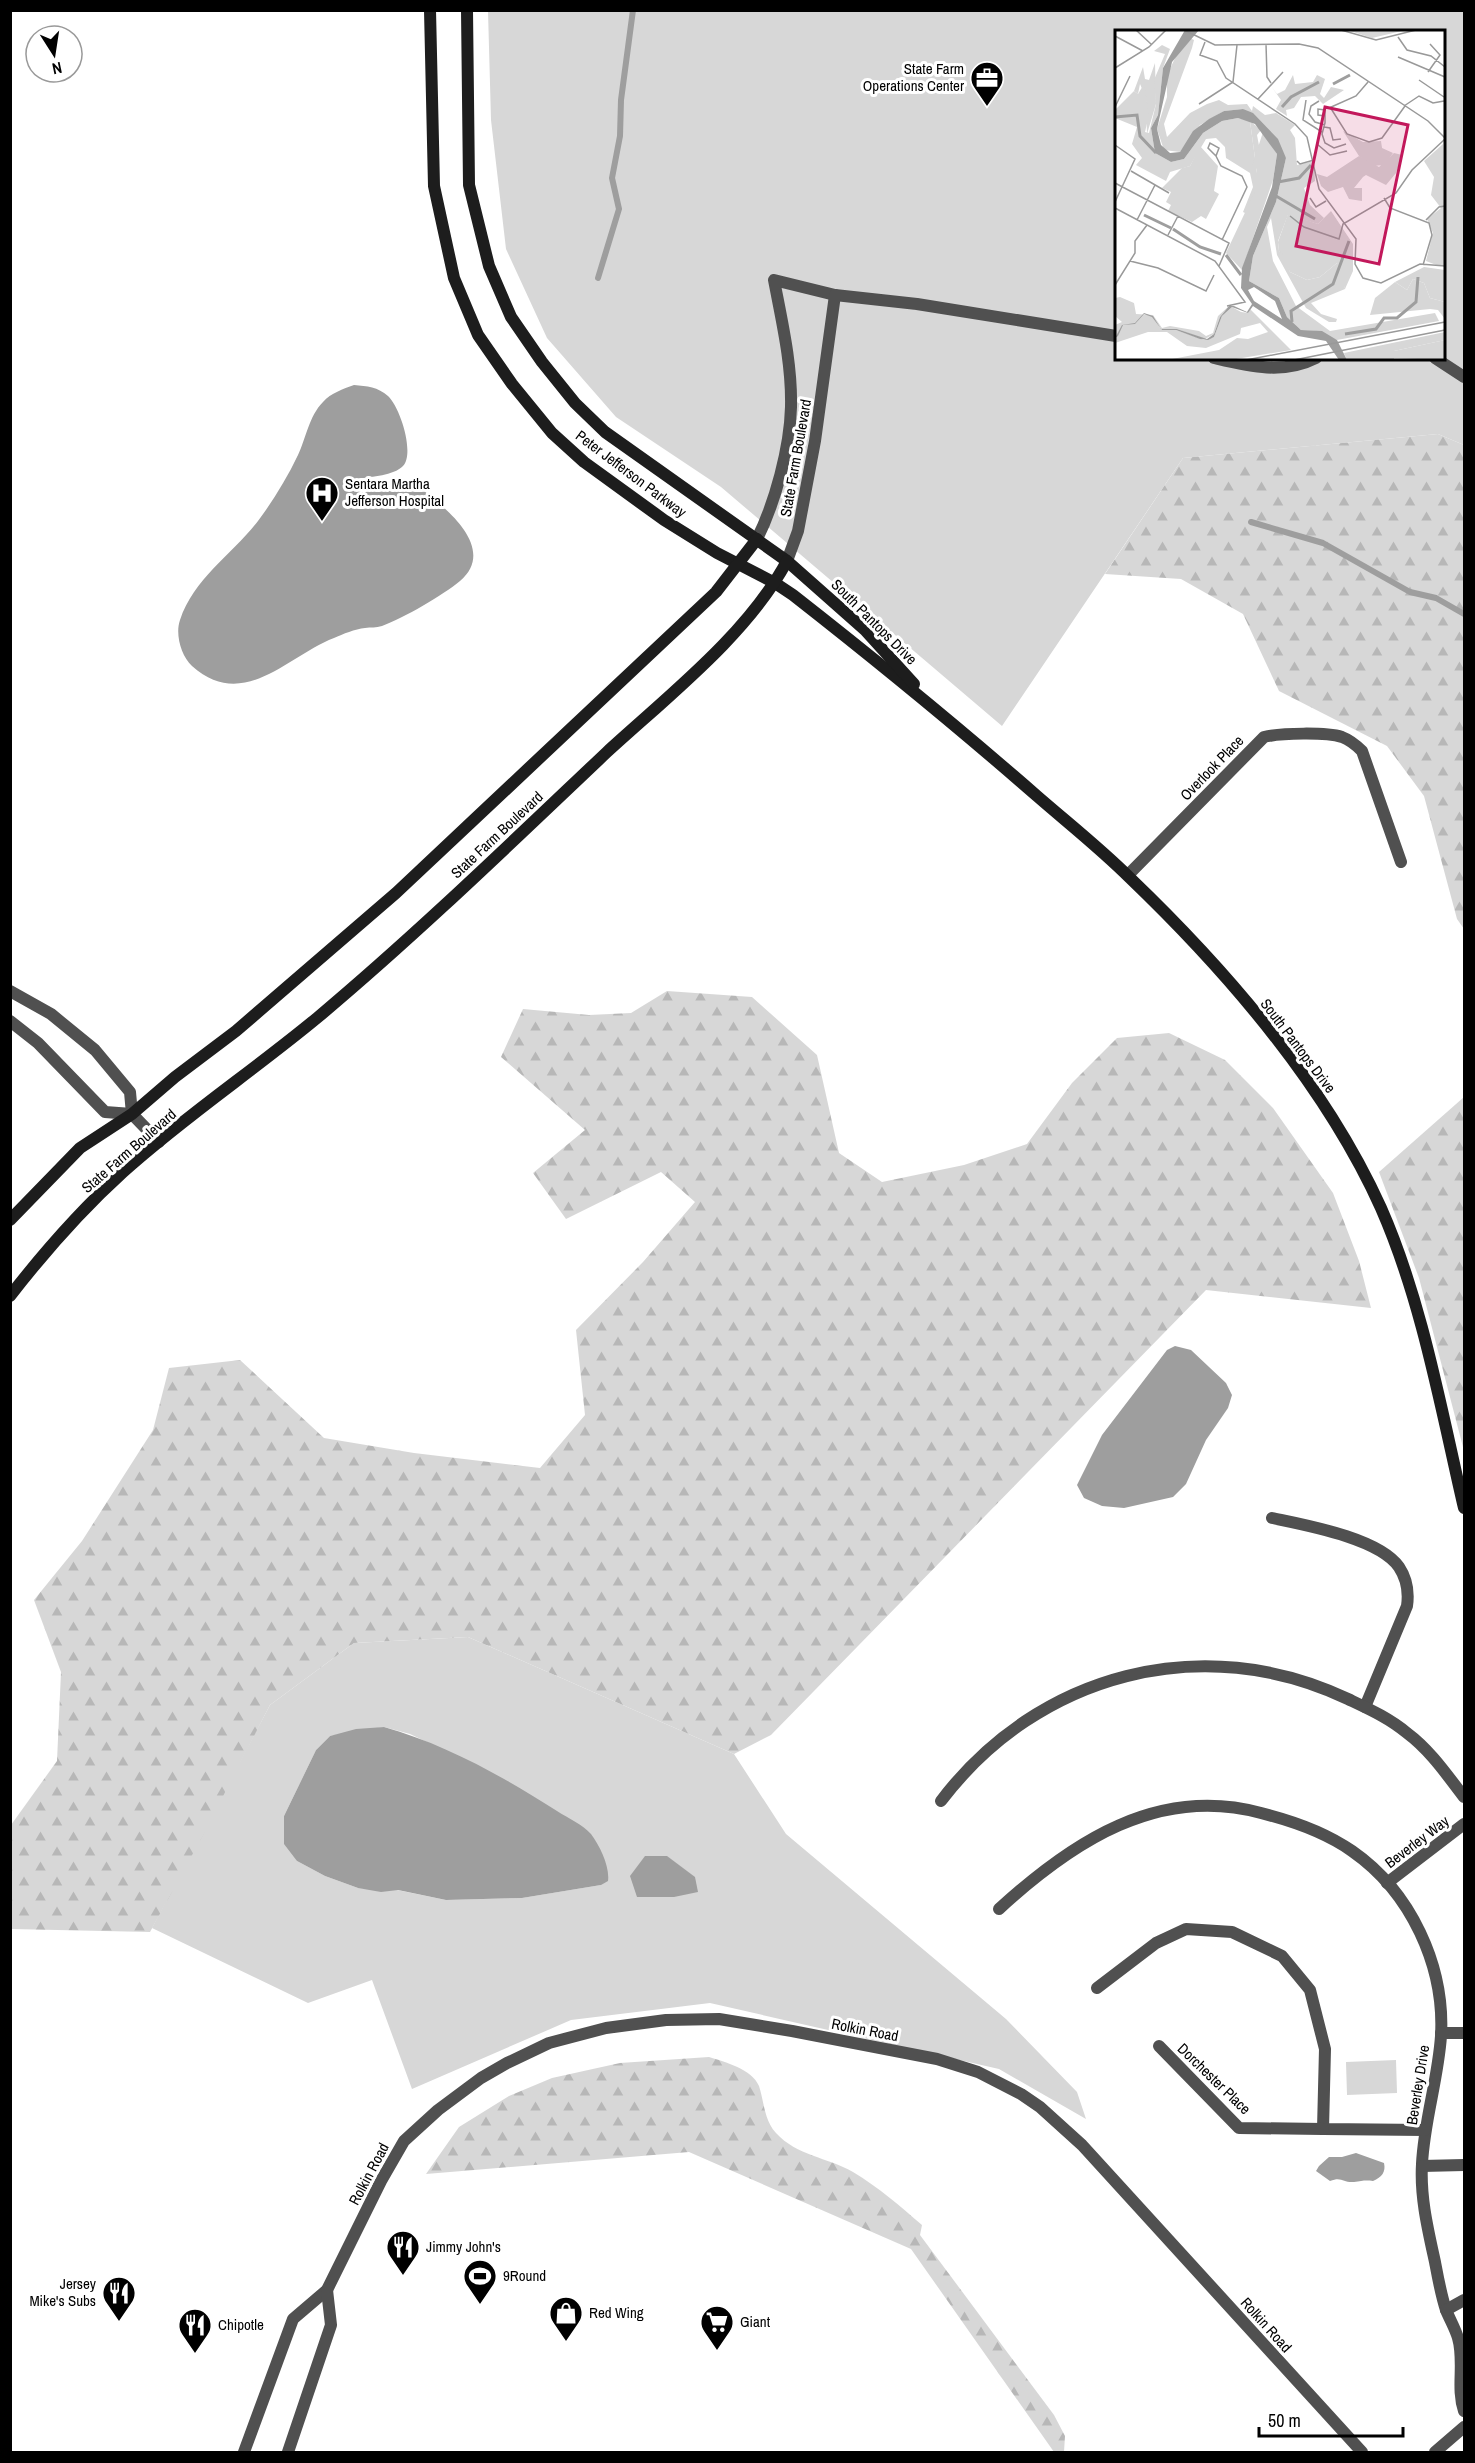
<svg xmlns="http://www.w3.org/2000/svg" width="1475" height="2463" font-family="'Archivo Narrow',sans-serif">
<defs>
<pattern id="forest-firs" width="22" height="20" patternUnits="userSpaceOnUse" patternTransform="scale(1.5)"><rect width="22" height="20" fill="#d7d7d7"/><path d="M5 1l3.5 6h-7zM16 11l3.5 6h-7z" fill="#b7b7b7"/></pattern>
</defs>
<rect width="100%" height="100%" fill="#fff"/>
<g fill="#d7d7d7" fill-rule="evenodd">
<path d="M488,11h976v434l-26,-11 -255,24 -181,268 -281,-239 -105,-70 -69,-79 -41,-89 -15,-129zM1116,32h328v326h-328z"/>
<path d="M468,1637l266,117 52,80 220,185 71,73 9,27 -87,-50 -289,-66 -139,17 -159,69 -40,-109 -64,23 -156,-75 118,-223 84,-62zM384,1727l26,7 67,32 60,33 64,86 -79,13 -76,2 -49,-10 -39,-2 -33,-12 -28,-15 -13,-45 32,-66 14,-14z"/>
<path d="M1396,2060l1,33 -50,2 -1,-33z"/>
</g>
<g fill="url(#forest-firs)">
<path d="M1438,434l26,11v484l-7,-10 -33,-123 -37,-50 -108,-55 -36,-77 -62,-35 -76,-5 78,-116z"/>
<path d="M667,991l85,6 65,58 22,98 43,29 82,-17 63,-21 45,-61 45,-45 52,-5 56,27 48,48 60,85 26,68 12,47 -165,-18 -435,445 -37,19 -266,-117 -114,6 -84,62 -67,130 -53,97 -139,-3v-104l46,-64 4,-89 -27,-72 48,-59 71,-111 16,-62 71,-8 84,78 90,15 126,15 45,-53 -9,-85 67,-68 52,-60 -34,-30 -95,47 -33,-46 52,-43 -84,-73 22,-48 66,6 42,-2z"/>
<path d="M1464,1097v354l-45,-173 -40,-106z"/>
<path d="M709,2057c16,5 43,12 50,29 5,15 5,34 17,47 21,23 51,24 77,39 25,15 47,34 69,53l-2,10 134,180 11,21 -1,16h-10l-143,-203 -222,-97 -263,22 33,-47 50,-31 43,-18 68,-15z"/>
</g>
<g fill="#9e9e9e">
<path d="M354,385c13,1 24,2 34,11 12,11 27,57 15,70 -10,10 -31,10 -44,13v4c15,2 30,-3 45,-1 12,2 22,10 31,18 22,18 58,53 25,81 -17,14 -56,37 -78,45 -6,2 -11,1 -17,2 -10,1 -22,6 -31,10 -47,18 -90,74 -142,28 -11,-10 -17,-32 -12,-46 14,-42 52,-65 78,-99 15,-20 29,-43 40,-66 8,-17 11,-39 25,-53 8,-9 20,-13 31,-17z"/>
<path d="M1175,1346l16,4 35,33 6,12 -4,13 -22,32 -20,44 -13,13 -49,11 -22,-2 -18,-8 -7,-13 25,-50 65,-85z"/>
<path d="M384,1727c61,17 120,50 173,84 11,7 26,14 34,23 9,12 19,33 17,47l-7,4 -79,13 -76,2 -48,-10 -17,2 -23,-4 -33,-12 -28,-15 -13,-17v-28l32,-66 14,-14 26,-7z"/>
<path d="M645,1856h22l28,21 3,15 -24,5h-37l-7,-21z"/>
<path d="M1356,2153l28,10c2,9 -2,14 -11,18 -8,-1 -11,0 -19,1 -11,1 -12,-6 -24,-1l-14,-10 3,-5 10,-9h13z"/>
</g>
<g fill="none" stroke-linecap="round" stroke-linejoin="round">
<g stroke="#9e9e9e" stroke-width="6">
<path d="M598,278l21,-69 -7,-31 8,-42 1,-36 12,-90"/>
<path d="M1251,522l72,21 87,49 26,6 28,16"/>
</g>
<g stroke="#505050" stroke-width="12">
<path d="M1214,358c34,8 69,17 102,0"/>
<path d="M1435,358l29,19"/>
<path d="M757,539c18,-36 33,-91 34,-132 1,-43 -9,-85 -17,-127l61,15 82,9 199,32"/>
<path d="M787,561l11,-30 17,-90 20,-146"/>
<path d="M1128,875l136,-138c17,-4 62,-5 78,0 8,3 14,8 20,14l39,111"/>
<path d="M10,991l41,23 44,36 35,42 2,22 27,28"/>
<path d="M10,1021l28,22 67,69 27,2"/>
<path d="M1272,1518c33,7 107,20 127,49 8,12 10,25 8,39l-42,101"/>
<path d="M941,1801c97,-128 262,-171 407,-102 21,10 41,19 59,34 23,17 40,42 57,64"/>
<path d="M1387,1883l77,-59"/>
<path d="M999,1909c73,-67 159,-124 262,-96 32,8 64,19 91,38 59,41 93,115 89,185 -3,44 -17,85 -19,128 -2,33 6,66 13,98 3,16 6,33 11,48 4,10 9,18 12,28 7,24 -2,50 6,73"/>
<path d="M1097,1988l59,-45 30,-14 46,3 50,24 28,34 15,59 -2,80 102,1"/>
<path d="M1441,2033h23"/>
<path d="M1159,2046l80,82 84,1"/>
<path d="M1422,2166l42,-1"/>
<path d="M1446,2310l18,-10"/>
<path d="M244,2452l49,-133 34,-29 54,-109 23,-40 34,-31 43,-32 26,-15 42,-20 57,-15 60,-8 53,-1 73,12 145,28 41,13 43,22 19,13 42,38 280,307"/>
<path d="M288,2452l43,-127 -4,-35"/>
<path d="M1435,2452l29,-25"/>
</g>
<g stroke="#1d1d1d" stroke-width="12">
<path d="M430,10l4,176 20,92 24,57 34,49 40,49 32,29 80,58 53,33 58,30 18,12c83,65 165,132 244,201 31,27 64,53 93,82 98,94 195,206 251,330 41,93 60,201 83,300"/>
<path d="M467,10l2,175 20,81 22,51 31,45 33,41 30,29 182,129 78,69 49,54"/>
<path d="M10,1220l70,-72 52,-34 43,-37 61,-46 160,-138 320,-301 41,-53"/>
<path d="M10,1296c35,-45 71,-86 113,-124 61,-55 130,-101 194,-154 100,-84 195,-176 290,-266 61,-56 141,-118 180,-191"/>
</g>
</g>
<defs>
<symbol id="office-pin" viewBox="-11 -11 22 30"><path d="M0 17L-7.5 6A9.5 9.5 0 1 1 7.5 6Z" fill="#000" stroke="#fff"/><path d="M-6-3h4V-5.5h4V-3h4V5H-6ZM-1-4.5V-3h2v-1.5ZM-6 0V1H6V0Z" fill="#fff"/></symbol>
<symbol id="hospital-pin" viewBox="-11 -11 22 30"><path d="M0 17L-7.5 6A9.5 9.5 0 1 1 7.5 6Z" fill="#000" stroke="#fff"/><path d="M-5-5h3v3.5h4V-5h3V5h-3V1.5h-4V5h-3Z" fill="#fff"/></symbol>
<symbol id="restaurant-pin" viewBox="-11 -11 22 30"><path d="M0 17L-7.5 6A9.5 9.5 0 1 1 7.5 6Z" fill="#000" stroke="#fff"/><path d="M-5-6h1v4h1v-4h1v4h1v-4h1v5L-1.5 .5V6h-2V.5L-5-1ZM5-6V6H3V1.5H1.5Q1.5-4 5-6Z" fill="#fff"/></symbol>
<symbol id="stadium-pin" viewBox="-11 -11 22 30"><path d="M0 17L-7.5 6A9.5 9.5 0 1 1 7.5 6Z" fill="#000" stroke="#fff"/><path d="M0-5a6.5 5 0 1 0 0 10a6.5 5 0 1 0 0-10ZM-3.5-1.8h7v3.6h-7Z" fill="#fff"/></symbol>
<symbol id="shop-pin" viewBox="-11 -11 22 30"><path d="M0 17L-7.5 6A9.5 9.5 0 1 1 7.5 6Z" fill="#000" stroke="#fff"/><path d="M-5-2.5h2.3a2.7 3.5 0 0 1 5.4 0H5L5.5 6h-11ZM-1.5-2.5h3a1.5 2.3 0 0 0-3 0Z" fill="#fff"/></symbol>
<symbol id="supermarket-pin" viewBox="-11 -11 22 30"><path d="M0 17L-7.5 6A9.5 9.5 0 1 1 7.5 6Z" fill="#000" stroke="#fff"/><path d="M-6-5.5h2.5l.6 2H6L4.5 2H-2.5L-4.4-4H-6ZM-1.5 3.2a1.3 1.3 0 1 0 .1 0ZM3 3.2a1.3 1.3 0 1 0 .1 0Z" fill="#fff"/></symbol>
</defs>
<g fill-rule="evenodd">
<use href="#office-pin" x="968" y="59" width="38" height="52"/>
<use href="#hospital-pin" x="303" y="474" width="38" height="52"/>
<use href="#restaurant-pin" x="384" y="2228" width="38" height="52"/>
<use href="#stadium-pin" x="461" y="2257" width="38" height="52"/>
<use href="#restaurant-pin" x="100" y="2274" width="38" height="52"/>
<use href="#shop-pin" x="547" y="2294" width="38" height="52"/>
<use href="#supermarket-pin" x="698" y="2303" width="38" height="52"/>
<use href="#restaurant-pin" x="176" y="2306" width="38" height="52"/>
</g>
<g text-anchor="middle" stroke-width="6" stroke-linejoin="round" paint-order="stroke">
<g font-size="15" fill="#000" stroke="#fff" text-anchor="start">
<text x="964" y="74" text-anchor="end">State Farm<tspan x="964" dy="17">Operations Center</tspan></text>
<text x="345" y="489">Sentara Martha<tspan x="345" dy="17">Jefferson Hospital</tspan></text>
<text x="426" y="2252">Jimmy John's</text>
<text x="503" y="2281">9Round</text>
<text x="96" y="2289" text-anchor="end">Jersey<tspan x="96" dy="17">Mike's Subs</tspan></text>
<text x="589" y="2318">Red Wing</text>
<text x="740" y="2327">Giant</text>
<text x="218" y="2330">Chipotle</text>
</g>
<g font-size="15" fill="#000" stroke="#fff">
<text transform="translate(796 458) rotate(-80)" y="5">State Farm Boulevard</text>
<text transform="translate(631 474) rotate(37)" y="5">Peter Jefferson Parkway</text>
<text transform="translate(874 622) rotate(45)" y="5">South Pantops Drive</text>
<text transform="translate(1212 768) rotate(-46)" y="5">Overlook Place</text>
<text transform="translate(497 835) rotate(-43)" y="5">State Farm Boulevard</text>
<text transform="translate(1298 1046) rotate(53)" y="5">South Pantops Drive</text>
<text transform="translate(129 1151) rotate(-41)" y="5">State Farm Boulevard</text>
<text transform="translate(1417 1842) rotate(-37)" y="5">Beverley Way</text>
<text transform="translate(865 2030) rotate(11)" y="5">Rolkin Road</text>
<text transform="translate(1214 2079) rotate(44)" y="5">Dorchester Place</text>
<text transform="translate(1418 2085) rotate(-81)" y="5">Beverley Drive</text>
<text transform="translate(369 2174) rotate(-62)" y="5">Rolkin Road</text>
<text transform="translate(1266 2325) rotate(48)" y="5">Rolkin Road</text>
</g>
</g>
<g transform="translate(1115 30)">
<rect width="330" height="330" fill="#fff"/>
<path d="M40,33l1,41 -9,30 -1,-36 -6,-14 -2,10 -4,-3 9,-24 2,12 4,1zM135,91l11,9 -4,5 6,32 -4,21zM228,101l20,11 18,-1 1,7 11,5 -9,12 -12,1 -13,-10zM328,114l2,121 -6,1 -13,-5 7,-28 -6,-14 14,-11 -10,-13 3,-18 -10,-16zM216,181l22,33v27l-8,18 -8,-26 -17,14 -13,3 -17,-8 -11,-21 -1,-9 10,-28 30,10zM309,237l21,3v32l-15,-4 -6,-15 -11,-4 -6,11 -12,-8zM330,310v20l-53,-2 2,-7z" fill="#d7d7d7"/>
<path d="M232,0h59l-34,8zM75,8l4,2 -2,8 -28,76 3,13 23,-24 17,-9 12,-4 9,5 19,-1 5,7 1,-5 12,9 11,-2 19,12 -5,5 5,8 2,27 17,-4 1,20 -11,7 6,17 14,13 -6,6 -30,-9 -10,26 1,10 5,4 6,17 17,8 13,-3 17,-14 5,3 3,23 -34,14 10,11 16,5 -1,3h-7l-23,-14 -29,-53 -6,-37 -4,9 6,34 23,45 34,25 105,-18 4,8 -102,19 -21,-9 -15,-1 -14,-13 -8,-19 -30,-17 4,-25 23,-54 10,-44 -43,-49 -19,2 -24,14 -20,27 -16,-2 -7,-21 10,-32v-22l12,-25zM47,15l8,4 -7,19 -5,47 -7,13 4,25 16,9 13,-3 19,-26 19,-12 16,-3 12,3 9,67 -12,26 -4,-2 10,-25 -3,-14 -24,-15 -1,-11 -9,-9 -10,1 -16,27 -20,6 -4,9 -30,-16 6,-7 -10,-14 5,-17 -22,-9v-8l19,-19 4,3 6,-10 5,31 -4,17 4,1 7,-29 -2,-24 11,-26 -11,-3zM178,45l2,9 18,-2 4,-7 8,4 -5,15 4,4 7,-11 13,3 -21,14 -8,-8 -14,1 -7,11 -8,2 1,6 -11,-7 5,-9 -10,-14 6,8 8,-4zM279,123l8,2 -6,18 -10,12 -20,-10 -3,2 -9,11h8v13l-13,-2 -6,-12 -15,5 -7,-6 -4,-12 10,3 32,-21 20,11zM298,249l11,4 6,15 15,4v17l-7,-9 -8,-1 -60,6 5,-17 20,-16 12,8zM5,267l14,6 2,11 17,1 9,13 8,-2 29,5 7,5 7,-3 5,-17 11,-10 -9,11 -6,17 -9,5 -28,-10h-16l-9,-12 10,13h14l28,10 10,-3 8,-21 10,-9 9,5 7,1 2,-4 41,41 -61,10h-63l52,-10 18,-12 11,1 20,-7 -8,-9 -19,5 -1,6 -34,14 -19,-2 -20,-14h-19l-33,11v-18l7,-3 -7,-6v-18zM330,302v8l-51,11v9h-47l-3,-7z" fill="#d7d7d7"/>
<path d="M85,116l18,20 -4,25 5,3 -13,25 -5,-3 -9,6 -24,-11 3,-6 -5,-3 5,-10 -9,-4 20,-20 8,-2z" fill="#d7d7d7"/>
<path d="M148,102l14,22 -4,26 -31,90 -16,-17 31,-66v-18l-5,-3z" fill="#d7d7d7"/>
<path d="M70,0h14l-27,32 -15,67 4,16 9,8 10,-1 13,-21 16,-12 15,-8 19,-2 10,4 25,26 8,19 -10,44 -23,54 -4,25 30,17 8,19 14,13 21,1 15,9 10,20h-8l-13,-19 -28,-5 -45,-30 -5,7 -16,-6 -10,9 -8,21 -6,3 -8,-1 -24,-9h-14l-10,-13 -8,-3 -9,10 -12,1 -5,11 -3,2 7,-13 13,-2 9,-10 9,3 8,13h16l30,10 7,-5 6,-17 9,-11h5l13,6 5,-8 -11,-16 1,-20 30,-81 5,-33 -22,-30 -17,-6 -16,3 -19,12 -19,26 -13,3 -16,-9 -4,-25 7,-13 5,-47zM139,257l21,14 7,18 -28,-18 -6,-11z" fill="#9e9e9e" fill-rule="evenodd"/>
<path fill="none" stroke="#9e9e9e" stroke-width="3" d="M218,54l17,-9M167,77l9,-10 28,-15M0,87l22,-2 3,21 16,17M163,152l21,-4 12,-13M161,166l39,23M29,185l27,13M58,199l27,18 21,7M111,225l15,20M177,292l-1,-11 42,-27 16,-43M230,304l31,-5 8,-11h13l19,-16 2,-25"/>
<path fill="none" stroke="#999" stroke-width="1.5" d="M21,0l16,15M69,0l31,15 84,-1 19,4 110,73 17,17M226,0l35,10 40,-10M0,6l28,15M283,7l9,13 24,6 14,11M90,12l-5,13 17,6 9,17 69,46 12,13 12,52 37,50 -1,25 8,14 18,5 39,-19 25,2M151,14l1,33 4,6M283,27l47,20M0,38l34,-21 17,-17M313,42l12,-17 -10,-11M304,50l25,17M143,69l25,-27M191,70l-3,20 19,12M204,71l-8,5 -2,8 6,8 10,3M84,74l34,-22 4,-37M289,76l15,-10 14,7 11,-2M0,77l15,-31M215,77l17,27 22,8 13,-4 23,-32M214,78l27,-12 12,-14M210,86l-7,-1v-6l7,1v13l-3,11 3,9 9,5 12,-4M209,97l6,1 3,12 8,-1M202,114l13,11 17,-4M0,115l20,14 -20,43M101,126l-8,-8 2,-5 9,5 -3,8 5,10 21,10 5,11 -25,53M182,131l3,3 14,-4M16,141l38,22M0,153l114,60 -10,23M195,168l6,9 10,-6M269,168l6,10 39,15 3,12 -9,30M0,178l100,53 30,41 -18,4M175,186l14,11 35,12 4,-15 53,-31 16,-23 33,-31M22,190l18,-35M311,190l13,-13 6,-1M53,205l10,-19M15,231l28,7 48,23 8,-16M0,255l20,-32v-12l12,-16M131,330l199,-38M179,330l151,-30"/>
<path fill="#c2185b" fill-opacity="0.15" stroke="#c2185b" stroke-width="3" d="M210,77l83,18 -29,139 -83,-18z"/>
<rect width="330" height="330" fill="none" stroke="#000" stroke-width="3"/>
</g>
<rect width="1475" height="2463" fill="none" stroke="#000000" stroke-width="24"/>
<g transform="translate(54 54) rotate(168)"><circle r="28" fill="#ffffff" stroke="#999999" stroke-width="1.5"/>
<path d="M0-4.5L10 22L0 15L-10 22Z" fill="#000000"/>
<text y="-9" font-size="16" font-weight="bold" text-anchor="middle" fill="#000000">N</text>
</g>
<path d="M1259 2427v9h144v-9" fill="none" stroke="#000000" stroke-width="3"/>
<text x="1268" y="2427" font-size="18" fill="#000000" stroke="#ffffff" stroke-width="4.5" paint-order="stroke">50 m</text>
</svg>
